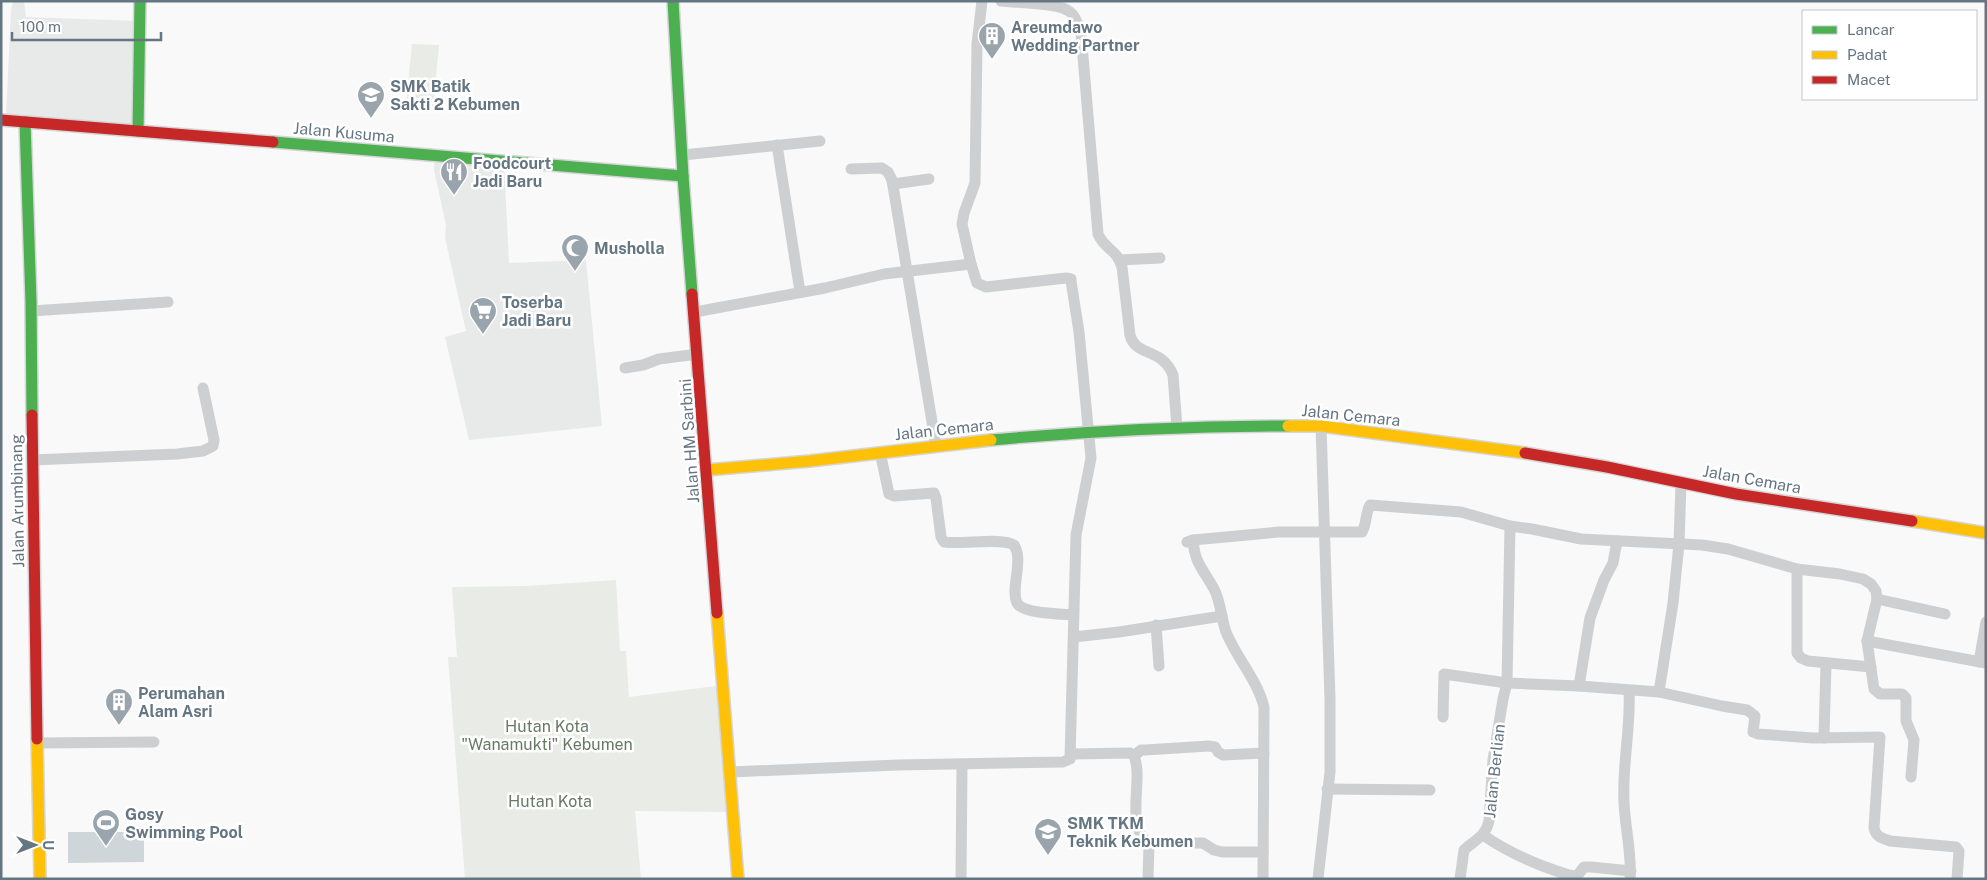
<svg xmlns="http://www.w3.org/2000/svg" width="1987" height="880" font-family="'Public Sans',sans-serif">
<rect width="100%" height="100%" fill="#f9f9f9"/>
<g fill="#e8e9e9">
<path d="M24,1l2,16 114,4 -2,105 -132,-10 5,-106 2,-8z"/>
<path d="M435,150l69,11 5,102 77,-3 16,166 -133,14 -24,-103 21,-6 -21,-93 1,-13 -12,-55z"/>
</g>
<g fill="#e8ebe6">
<path d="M412,44l27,1 -6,63 -27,-3z"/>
<path d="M616,580l4,71h6l3,46 95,-12 2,127 -91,-1 6,68h-176l-17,-222h9l-5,-70 75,-1z"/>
</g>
<path fill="#ced6d9" d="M68,832h76v30l-76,1z"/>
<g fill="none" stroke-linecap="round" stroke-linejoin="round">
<defs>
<g id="fast">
<path d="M673,1l10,175 9,118"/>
<path d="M25,122l6,180 1,113"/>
<path d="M138,131l2,-130"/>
<path d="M273,142l410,34"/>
<path d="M991,440c99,-9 198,-14 297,-14"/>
</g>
<g id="slow">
<path d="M1288,426h33l204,27"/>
<path d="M707,470l103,-9 181,-21"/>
<path d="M1912,521l74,12"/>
<path d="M717,613l21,266"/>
<path d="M37,739l3,140"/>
</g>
<g id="jam">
<path d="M1,120l272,22"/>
<path d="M692,294l25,319"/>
<path d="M32,415l5,324"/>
<path d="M1525,453l82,14 129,27 176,27"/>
</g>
</defs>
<use href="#fast" stroke="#d5d6d7" stroke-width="14"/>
<use href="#slow" stroke="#d5d6d7" stroke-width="14"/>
<use href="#jam" stroke="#d5d6d7" stroke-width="14"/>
<g stroke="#cecfd0" stroke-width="11">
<path d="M1001,1c16,2 58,1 69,11 6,4 8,14 11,21l17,201c7,16 19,15 24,33l8,68c5,22 32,12 43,40l4,53"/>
<path d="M777,145l23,147"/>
<path d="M683,155l137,-14"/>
<path d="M851,169l31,-1 6,4 4,8 44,266"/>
<path d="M893,184l36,-5"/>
<path d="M1119,260l41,-2"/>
<path d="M31,311l137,-9"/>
<path d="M695,312l130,-24 59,-14 87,-10 -9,-40 2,-11 11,-30 2,-139 5,-43"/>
<path d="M625,368l18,-3 16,-6 39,-5"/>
<path d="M880,452l9,42 5,2 40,-3 2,5 5,39 3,5c17,3 58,-5 70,3 5,8 4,17 3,27 -1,9 -4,22 0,31 6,11 44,11 56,12"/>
<path d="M32,460l145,-6 26,-3 10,-5 1,-6 -11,-52"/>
<path d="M1193,540l86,-8h83c5,-8 3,-18 8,-27l91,7 49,14 22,3 49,10 121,6 26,4 69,20 43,5 23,5 8,5 5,7 1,8 -10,42 7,48 6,5h22l4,4v23l8,19 -3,37"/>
<path d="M1187,542l6,-2c2,25 10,28 21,49 7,13 7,29 12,43 11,27 31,47 38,75l-1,172"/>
<path d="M1797,569v84l4,5 7,3 63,6"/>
<path d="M1877,599l68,15"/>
<path d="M1156,625l3,41"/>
<path d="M1074,637l45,-5 103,-16"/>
<path d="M1867,641l119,22"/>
<path d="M1979,662l7,-40"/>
<path d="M1579,686l11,-68 14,-38 9,-17 4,-22"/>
<path d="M1629,691c2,37 -7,74 -5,111 1,26 8,51 6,77"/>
<path d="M1659,692l14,-89 6,-59 2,-61"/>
<path d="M1443,717l1,-43 63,9 72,3 80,6 63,14 25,4 8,6 -2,16 5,2 55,4 67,-1 -6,91c2,9 8,10 16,13l66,6 3,4 -2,28"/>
<path d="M1824,738l2,-75"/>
<path d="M37,743l117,-1"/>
<path d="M1071,754l59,-1 4,3c10,23 -10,72 15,87l-1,36"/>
<path d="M1134,756l7,-6h4l64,-4 6,1 3,5 5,3 41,-2"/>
<path d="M731,772l167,-7 165,-3 7,-3 6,-224 15,-77 -12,-126 -8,-51v-2l-5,-1 -80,9 -9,-4 -6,-19"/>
<path d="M1327,789l103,1"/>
<path d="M1483,835c26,18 56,31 86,40l8,1 7,-9h7l40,4"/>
<path d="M1149,843h54l11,7 8,2h41"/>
<path d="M961,879l1,-115"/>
<path d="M1318,879l12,-107v-73l-9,-273"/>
<path d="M1460,879l4,-29c11,-10 22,-14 25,-29l4,-61 10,-61 4,-16 3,-157"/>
</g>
<use href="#fast" stroke="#4caf50" stroke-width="11"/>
<use href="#slow" stroke="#ffc107" stroke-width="11"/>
<use href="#jam" stroke="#c62828" stroke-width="11"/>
</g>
<defs>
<symbol id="building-pin" viewBox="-11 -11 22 30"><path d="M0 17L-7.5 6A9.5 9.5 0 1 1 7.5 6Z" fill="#99a4ac" stroke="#fff"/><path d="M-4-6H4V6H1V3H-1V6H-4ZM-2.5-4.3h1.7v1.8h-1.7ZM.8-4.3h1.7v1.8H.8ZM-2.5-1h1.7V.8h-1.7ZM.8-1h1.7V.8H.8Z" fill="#fff"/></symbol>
<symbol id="school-pin" viewBox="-11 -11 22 30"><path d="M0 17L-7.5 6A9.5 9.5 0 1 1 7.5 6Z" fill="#99a4ac" stroke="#fff"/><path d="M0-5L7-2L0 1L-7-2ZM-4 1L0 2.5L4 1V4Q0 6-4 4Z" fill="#fff"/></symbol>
<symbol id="restaurant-pin" viewBox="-11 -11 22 30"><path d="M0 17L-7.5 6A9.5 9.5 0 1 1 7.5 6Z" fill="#99a4ac" stroke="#fff"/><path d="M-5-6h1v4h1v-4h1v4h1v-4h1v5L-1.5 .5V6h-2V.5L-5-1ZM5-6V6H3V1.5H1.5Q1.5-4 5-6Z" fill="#fff"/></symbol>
<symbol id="mosque-pin" viewBox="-11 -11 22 30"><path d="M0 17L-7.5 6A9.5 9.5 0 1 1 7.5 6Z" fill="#99a4ac" stroke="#fff"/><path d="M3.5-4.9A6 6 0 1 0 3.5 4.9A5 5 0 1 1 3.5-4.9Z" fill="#fff"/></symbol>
<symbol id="supermarket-pin" viewBox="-11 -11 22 30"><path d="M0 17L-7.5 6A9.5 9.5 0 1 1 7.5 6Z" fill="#99a4ac" stroke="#fff"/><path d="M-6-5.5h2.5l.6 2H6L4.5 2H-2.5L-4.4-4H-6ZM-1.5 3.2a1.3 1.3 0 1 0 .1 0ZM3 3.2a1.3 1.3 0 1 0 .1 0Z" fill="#fff"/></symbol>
<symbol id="stadium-pin" viewBox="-11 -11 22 30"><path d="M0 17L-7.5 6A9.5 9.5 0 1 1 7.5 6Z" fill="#99a4ac" stroke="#fff"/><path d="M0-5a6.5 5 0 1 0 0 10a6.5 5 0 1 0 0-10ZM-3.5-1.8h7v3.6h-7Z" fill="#fff"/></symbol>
</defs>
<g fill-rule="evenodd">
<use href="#building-pin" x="976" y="20" width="32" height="43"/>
<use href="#school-pin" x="355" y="79" width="32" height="43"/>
<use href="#restaurant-pin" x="438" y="156" width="32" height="43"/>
<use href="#mosque-pin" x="559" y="232" width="32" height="43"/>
<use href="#supermarket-pin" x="467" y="295" width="32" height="43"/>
<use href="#building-pin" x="103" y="686" width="32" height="43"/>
<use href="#stadium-pin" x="90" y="807" width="32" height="43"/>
<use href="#school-pin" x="1032" y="816" width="32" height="43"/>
</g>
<g text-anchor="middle" stroke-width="5" stroke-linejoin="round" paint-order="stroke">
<g font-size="16" font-weight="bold" fill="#657683" stroke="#fff" text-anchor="start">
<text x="1011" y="33">Areumdawo<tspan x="1011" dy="18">Wedding Partner</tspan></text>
<text x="390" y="92">SMK Batik<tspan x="390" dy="18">Sakti 2 Kebumen</tspan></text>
<text x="473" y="169">Foodcourt<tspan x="473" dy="18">Jadi Baru</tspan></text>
<text x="594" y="254">Musholla</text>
<text x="502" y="308">Toserba<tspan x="502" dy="18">Jadi Baru</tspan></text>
<text x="138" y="699">Perumahan<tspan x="138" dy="18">Alam Asri</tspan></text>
<text x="125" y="820">Gosy<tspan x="125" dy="18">Swimming Pool</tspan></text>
<text x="1067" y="829">SMK TKM<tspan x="1067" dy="18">Teknik Kebumen</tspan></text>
</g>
<g font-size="16" fill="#657683" stroke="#fff">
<text transform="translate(344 132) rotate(5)" y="6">Jalan Kusuma</text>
<text transform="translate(1351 415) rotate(6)" y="6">Jalan Cemara</text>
<text transform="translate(944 429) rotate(-6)" y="6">Jalan Cemara</text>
<text transform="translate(689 441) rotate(-94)" y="6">Jalan HM Sarbini</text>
<text transform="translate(1752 479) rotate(10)" y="6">Jalan Cemara</text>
<text transform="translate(17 501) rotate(-91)" y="6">Jalan Arumbinang</text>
<text transform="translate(1494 771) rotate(-84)" y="6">Jalan Berlian</text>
</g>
<g font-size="16" fill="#687a64" stroke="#fff">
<text x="547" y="732">Hutan Kota<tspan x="547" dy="18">"Wanamukti" Kebumen</tspan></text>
<text x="550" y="807">Hutan Kota</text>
</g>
</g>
<rect width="1987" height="880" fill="none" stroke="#657683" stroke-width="5"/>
<rect x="1802" y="10" width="175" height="90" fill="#ffffff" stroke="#c1c8cd"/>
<rect x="1812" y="26" width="25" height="8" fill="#4caf50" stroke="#c1c8cd"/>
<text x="1847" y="35" font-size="15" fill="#657683">Lancar</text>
<rect x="1812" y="51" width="25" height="8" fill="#ffc107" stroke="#c1c8cd"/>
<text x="1847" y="60" font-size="15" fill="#657683">Padat</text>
<rect x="1812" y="76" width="25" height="8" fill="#c62828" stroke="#c1c8cd"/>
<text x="1847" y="85" font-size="15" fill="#657683">Macet</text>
<g transform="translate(35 845) rotate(90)" stroke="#ffffff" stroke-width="4" paint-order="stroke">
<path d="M0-4L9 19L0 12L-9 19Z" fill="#657683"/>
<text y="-8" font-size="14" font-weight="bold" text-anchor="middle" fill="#657683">U</text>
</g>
<path d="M12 32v8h149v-8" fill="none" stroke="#657683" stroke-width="2.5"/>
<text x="20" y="32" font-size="15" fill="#657683" stroke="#ffffff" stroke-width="4" paint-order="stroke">100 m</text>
</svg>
